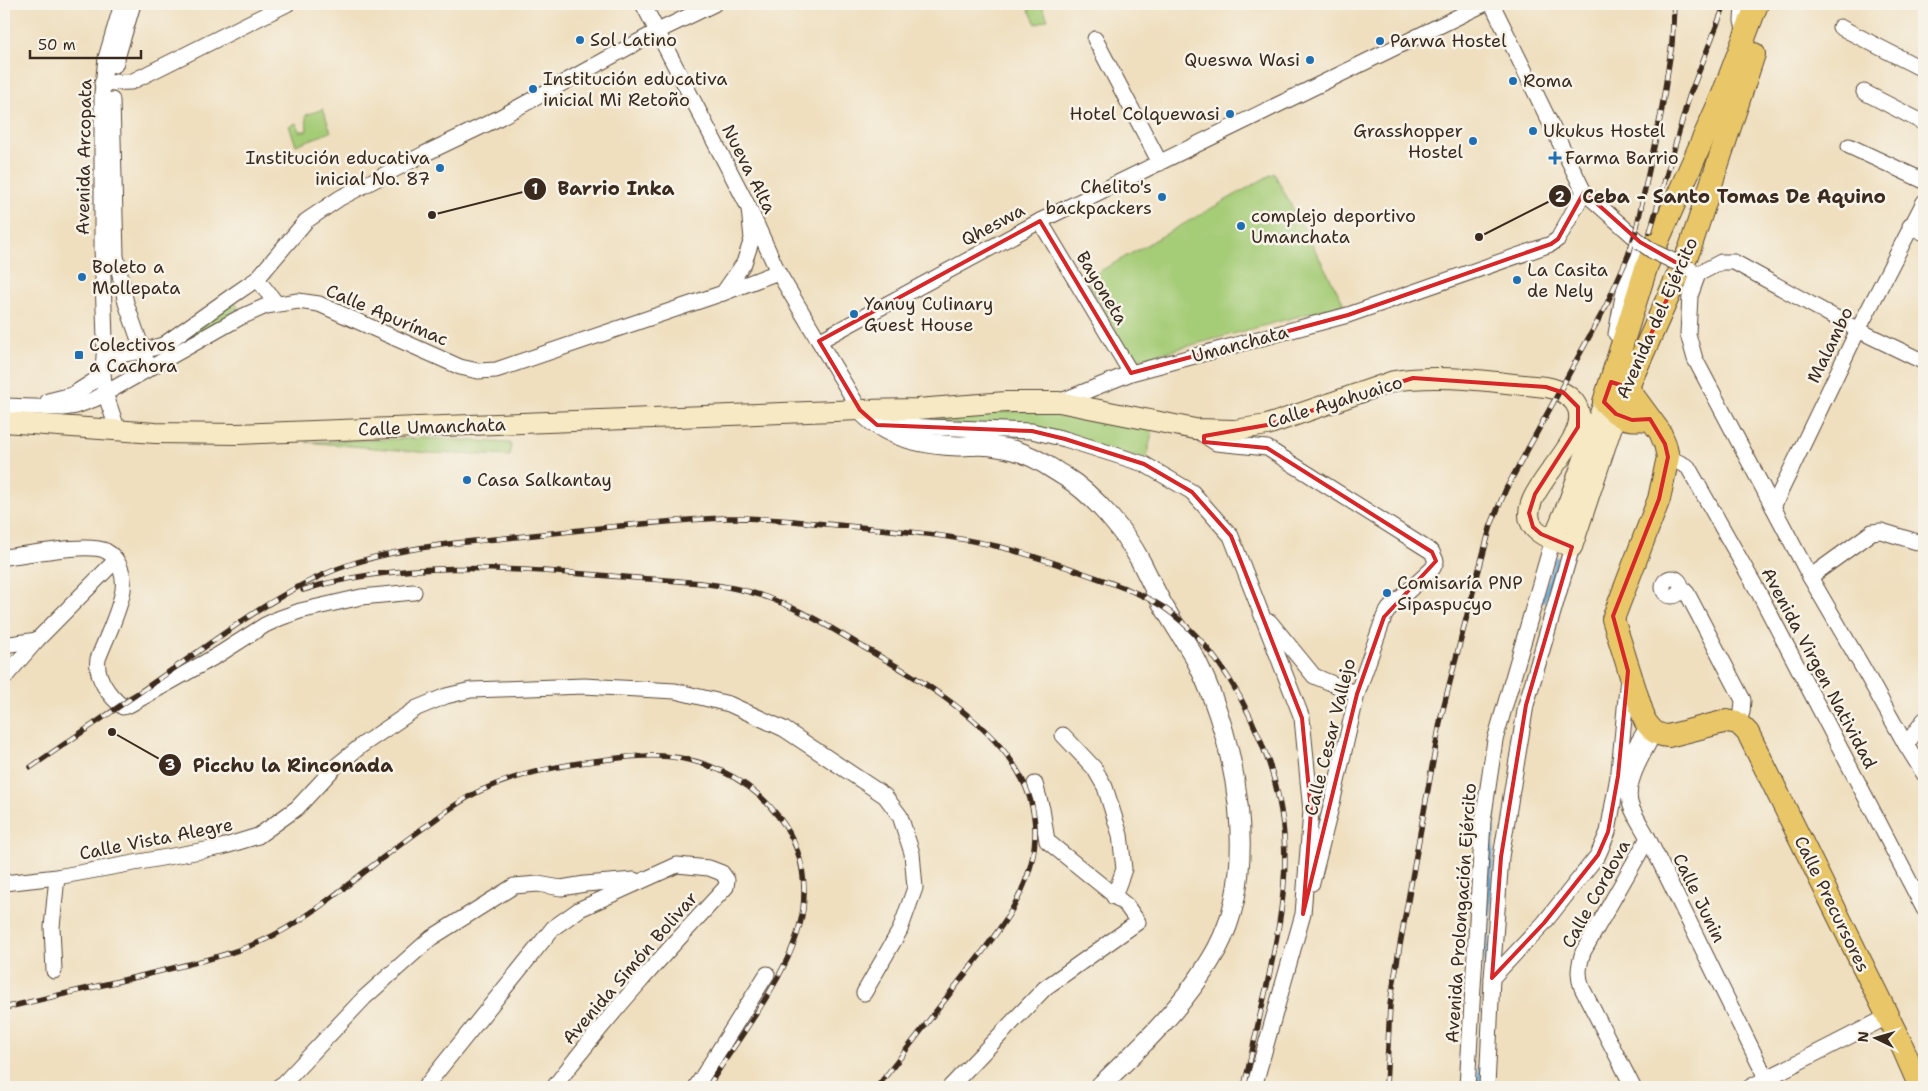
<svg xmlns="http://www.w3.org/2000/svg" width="1928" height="1091" font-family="'Shantell Sans',sans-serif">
<rect width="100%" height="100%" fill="#f7f3e8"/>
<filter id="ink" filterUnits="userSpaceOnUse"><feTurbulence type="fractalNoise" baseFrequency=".02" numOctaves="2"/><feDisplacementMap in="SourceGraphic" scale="10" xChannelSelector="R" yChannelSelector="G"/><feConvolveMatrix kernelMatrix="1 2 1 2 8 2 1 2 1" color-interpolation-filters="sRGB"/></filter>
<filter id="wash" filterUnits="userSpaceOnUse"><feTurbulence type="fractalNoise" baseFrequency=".0096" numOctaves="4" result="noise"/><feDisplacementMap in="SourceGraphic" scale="20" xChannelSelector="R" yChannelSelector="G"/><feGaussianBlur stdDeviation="1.12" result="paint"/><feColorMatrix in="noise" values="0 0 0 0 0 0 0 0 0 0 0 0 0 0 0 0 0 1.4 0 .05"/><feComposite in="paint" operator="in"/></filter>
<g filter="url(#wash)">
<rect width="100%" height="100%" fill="#efdfbf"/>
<g fill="#a5cc77" stroke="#707b4a">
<path d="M1026,4h15l7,15 -12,5z"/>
<path d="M323,109l8,23 -35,13 -7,-19 7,-3 3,8h8l-1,-16z"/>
<path d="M1274,173l70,131 -211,57 -47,-82z"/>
<path d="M235,302l3,6 -59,41 -4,-6z"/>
<path d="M1019,411h35l99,18 -7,30 -212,-39 16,-5z"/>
<path d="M426,438l85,5 -1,13 -80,-3 -124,-11z"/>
</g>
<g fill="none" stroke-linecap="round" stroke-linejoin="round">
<g stroke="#64a9d9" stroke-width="4.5">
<path d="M1543,600l14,-41"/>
<path d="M1486,961l8,-167"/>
<path d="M1479,1087l3,-58"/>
</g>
</g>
</g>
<g filter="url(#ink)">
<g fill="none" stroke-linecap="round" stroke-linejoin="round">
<defs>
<g id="minor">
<path d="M643,4l106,204 29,64 82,138"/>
<path d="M1492,4l92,188 56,50"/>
<path d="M1743,4l-1,17 3,11"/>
<path d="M1840,27l84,43"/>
<path d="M1095,39l65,124"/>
<path d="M115,65l18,-61"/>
<path d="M102,83l29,-1 156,-78"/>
<path d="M1864,92l60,31"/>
<path d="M112,100l4,156 10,47 20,57"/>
<path d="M1849,146l75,35"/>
<path d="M1040,221l91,152"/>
<path d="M1910,226l14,7"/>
<path d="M1698,274l-8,22 -2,38 7,25 115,218 53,91 43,77 18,29"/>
<path d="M1698,274l23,-12h13l124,68 66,32"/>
<path d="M257,279l19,24"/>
<path d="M723,293l55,-21"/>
<path d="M1616,334l10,-54 13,-39"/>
<path d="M819,341l221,-120 444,-217"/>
<path d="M48,401l24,-6 22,-14 17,-21 7,-5 25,-4 20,-6 72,-51 22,-15 49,-58 34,-23 84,-44 71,-34 163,-89 56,-27"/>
<path d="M1059,402l72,-29 217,-58 203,-71 7,-5 26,-47"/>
<path d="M4,406l59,2 13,-2 19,-7 144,-81 27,-12 32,-5 21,3 141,63 18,4 18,-1 227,-77 21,-30 8,-24 -3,-31"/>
<path d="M879,425l153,6 33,8 79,25 48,28 39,44 71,182 9,93 -8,103 -49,173"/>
<path d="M1195,429l21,14 51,5 165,104 4,9 -3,7 -44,41 -5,8 -27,77 -24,105 -21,84"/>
<path d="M118,431l-13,-38 -2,-20 2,-33 -3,-94v-152l4,-36 16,-54"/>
<path d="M1668,457l20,10 71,126 165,316"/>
<path d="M1773,507l85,-177 66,-128"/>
<path d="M4,557c22,-2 84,-15 102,-6 15,8 20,29 16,44 -5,22 -16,43 -24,64 -3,18 11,37 25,48l6,-2 89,-50 47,-30 15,-7 20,-7 61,-14 53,-5"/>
<path d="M1810,577l62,-45 9,-1 43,13"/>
<circle cx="1672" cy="587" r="9"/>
<path d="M1681,587l6,6 56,107 -1,12 -4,11"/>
<path d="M1270,622l44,54 43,18"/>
<path d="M4,645l33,-5"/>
<path d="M4,678l33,-38 79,-80"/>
<path d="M1654,733c-10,20 -31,51 -23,73 4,11 12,22 17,32l118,240"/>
<path d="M1063,735l31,33 11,19 15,48 4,34 -10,28"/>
<path d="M1906,745l18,-25"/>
<path d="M1619,771l9,-94"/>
<path d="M4,883l53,-6 165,-30 36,-11 39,-28 38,-41 27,-22 55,-37 29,-12 25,-6 113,-4 91,5 54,13 55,25 101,67 15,20 12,37 3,35 -15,42 -36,63"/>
<path d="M54,971l-2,-44 5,-50"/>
<path d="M1492,978l52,-55 54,-68 10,-23 10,-56 28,-47"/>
<path d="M278,1087l6,-4 80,-85 67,-60 83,-52 24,-2 23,4 24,-4 49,-4"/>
<path d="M425,1087l128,-159 27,-19 97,-44 32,3 13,5 5,7 -1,7c-60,65 -119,129 -172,200"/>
<path d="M696,1087l71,-113"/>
<path d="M950,1087l95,-99 93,-66 -12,-17 -79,-64 -5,-32 -7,-25"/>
<path d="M1467,1087l16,-266 12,-81 58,-201"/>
<path d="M1487,1087l5,-109 9,-121 25,-152 46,-158"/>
<path d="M1633,1087l-51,-99c-5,-13 -3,-23 1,-36l65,-114"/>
<path d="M1750,1087l137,-70"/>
</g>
<path id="tertiary" d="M860,410c6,5 11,11 18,15 23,15 53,20 80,21 11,0 22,-2 33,0 12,2 26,4 36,9 13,5 25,14 37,21 29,18 61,55 77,86 9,17 16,34 26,50 10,18 22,34 31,52 39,80 62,204 19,285 -29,53 -75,97 -118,138"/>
<g id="secondary">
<path d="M4,422l151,11 83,1 622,-24 57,-1 89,-7h53l136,27 40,1 32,-5 127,-44c50,-8 102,2 152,6 11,2 22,6 29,16 25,36 -68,92 -41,125 9,10 26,14 38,19l44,-133"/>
<path d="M1553,539l16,-38 35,-99"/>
</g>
<g id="primary">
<path d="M1611,382l16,5 33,45 5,12 3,13 -9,42 -46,120 32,102c7,9 10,14 23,15l59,-15 11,2 10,10 151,306 21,48"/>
<path d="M1622,400l68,-152 64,-194"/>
<path d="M1650,419c-24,2 -30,0 -46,-17l43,-137 76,-171 34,-90"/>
</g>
</defs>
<use href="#minor" stroke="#564536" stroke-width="17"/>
<use href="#tertiary" stroke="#564536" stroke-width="21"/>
<use href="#secondary" stroke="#564536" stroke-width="22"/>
<use href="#primary" stroke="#564536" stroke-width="24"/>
<use href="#minor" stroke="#fff" stroke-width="15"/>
<use href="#tertiary" stroke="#fff" stroke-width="19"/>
<use href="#secondary" stroke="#f6e9c3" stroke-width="20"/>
<use href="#primary" stroke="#e9c769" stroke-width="22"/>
<defs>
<g id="rail">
<path d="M1650,232l39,-135 36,-93"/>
<path d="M303,590c105,-32 214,-21 321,-13 45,4 93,4 136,18 37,12 70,32 103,52 27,15 53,30 78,48 48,34 97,79 94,143 -3,61 -49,108 -84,154 -25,32 -49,64 -74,95"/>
<path d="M31,767c53,-36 105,-72 158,-109 47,-33 94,-68 148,-89 60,-23 125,-26 188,-33 66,-7 132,-15 199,-18 38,-1 75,4 113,7 54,5 110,9 163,22 26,6 50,15 75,23 29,11 61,20 88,37 51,35 86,98 106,156 27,79 15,143 -2,222 -8,34 -15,68 -23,102"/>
<path d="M4,1008c47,-11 94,-22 141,-33 39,-10 80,-18 117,-34 38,-17 69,-43 101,-68 23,-18 46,-35 70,-52 16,-12 31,-23 49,-31 36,-16 74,-24 112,-29 17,-2 35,-5 52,-5 51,-2 102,20 132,60 22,28 29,58 25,93 -8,60 -64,126 -95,178"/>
<path d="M1386,1087l4,-82 8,-49 43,-239 34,-133 16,-59 15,-36 100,-183 23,-52 8,-28 24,-112 11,-70 2,-40"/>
</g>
</defs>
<use href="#rail" stroke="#3b2a1e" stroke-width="5.5"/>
<use href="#rail" stroke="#f7f3e8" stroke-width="4" stroke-dasharray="11" stroke-linecap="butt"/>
<defs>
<path id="minor-bridge" d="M1640,242l14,10 36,17"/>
</defs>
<use href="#minor-bridge" stroke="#564536" stroke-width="17" stroke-linecap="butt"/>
<use href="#minor-bridge" stroke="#fff" stroke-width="15"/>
</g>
</g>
<path fill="none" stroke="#d62828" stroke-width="4" stroke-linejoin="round" d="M1584,192l56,50 42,24 -55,121 -16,-5 -7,20 12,12 16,6 18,-1 15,25 3,13 -9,42 -46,117 15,55 -10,105 -10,56 -10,23 -54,68 -52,55 9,-121 25,-152 46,-158 -31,-13 -8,-7 -4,-14 6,-19 43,-67v-20l-14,-14 -18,-6 -133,-9 -146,47 -63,11v6l63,6 165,104 4,9 -52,56 -27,77 -54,220 8,-103 -9,-93 -71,-182 -39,-44 -48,-28 -79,-25 -33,-8 -155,-6 -17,-15 -41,-69 221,-120 91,152 217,-58 203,-71 7,-5z"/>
<g fill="#1f6fb2" stroke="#f7f3e8" stroke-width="2">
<circle cx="580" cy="40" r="5"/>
<circle cx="1380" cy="41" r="5"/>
<circle cx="1310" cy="60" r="5"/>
<circle cx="1513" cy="81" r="5"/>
<circle cx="533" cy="89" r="5"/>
<circle cx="1230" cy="114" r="5"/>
<circle cx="1533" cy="131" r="5"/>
<circle cx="1473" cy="141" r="5"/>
<path d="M1552.5 150.5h5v5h5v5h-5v5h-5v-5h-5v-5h5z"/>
<circle cx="440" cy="168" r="5"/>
<circle cx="1162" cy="197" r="5"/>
<circle cx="1241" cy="226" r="5"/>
<circle cx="82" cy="277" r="5"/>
<circle cx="1517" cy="280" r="5"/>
<circle cx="854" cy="314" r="5"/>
<rect x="74" y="350" width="10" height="10" rx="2.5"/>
<circle cx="467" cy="480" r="5"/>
<circle cx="1387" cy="593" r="5"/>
</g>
<g text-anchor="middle" stroke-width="5" stroke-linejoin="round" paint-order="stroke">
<g font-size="18" fill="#3b2a1e" stroke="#f7f3e8" text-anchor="start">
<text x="590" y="46">Sol Latino</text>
<text x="1390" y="47">Parwa Hostel</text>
<text x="1300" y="66" text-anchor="end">Queswa Wasi</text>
<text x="543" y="85">Institución educativa<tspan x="543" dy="21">inicial Mi Retoño</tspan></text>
<text x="1523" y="87">Roma</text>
<text x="1220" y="120" text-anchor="end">Hotel Colquewasi</text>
<text x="1463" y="137" text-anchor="end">Grasshopper<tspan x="1463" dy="21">Hostel</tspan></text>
<text x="1543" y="137">Ukukus Hostel</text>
<text x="430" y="164" text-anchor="end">Institución educativa<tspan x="430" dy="21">inicial No. 87</tspan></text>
<text x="1565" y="164">Farma Barrio</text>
<text x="1152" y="193" text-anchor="end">Chelito's<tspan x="1152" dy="21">backpackers</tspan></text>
<text x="1251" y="222">complejo deportivo<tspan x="1251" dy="21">Umanchata</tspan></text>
<text x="92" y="273">Boleto a<tspan x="92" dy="21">Mollepata</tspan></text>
<text x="1527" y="276">La Casita<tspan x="1527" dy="21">de Nely</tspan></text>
<text x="864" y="310">Yanuy Culinary<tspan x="864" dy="21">Guest House</tspan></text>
<text x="89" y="351">Colectivos<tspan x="89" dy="21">a Cachora</tspan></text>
<text x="477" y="486">Casa Salkantay</text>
<text x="1397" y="589">Comisaría PNP<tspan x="1397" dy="21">Sipaspucyo</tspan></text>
</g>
<g font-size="18" fill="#3b2a1e" stroke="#f7f3e8">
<text transform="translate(84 157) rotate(-89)" y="6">Avenida Arcopata</text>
<text transform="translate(749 169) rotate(63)" y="6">Nueva Alta</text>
<text transform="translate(993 225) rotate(-28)" y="6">Qheswa</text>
<text transform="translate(1102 288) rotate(59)" y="6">Bayoneta</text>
<text transform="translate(387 315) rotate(23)" y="6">Calle Apurímac</text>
<text transform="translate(1657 318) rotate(-66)" y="6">Avenida del Ejército</text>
<text transform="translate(1240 344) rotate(-15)" y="6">Umanchata</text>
<text transform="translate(1830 345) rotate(-64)" y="6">Malambo</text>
<text transform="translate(1335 402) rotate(-17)" y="6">Calle Ayahuaico</text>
<text transform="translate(432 427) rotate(-2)" y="6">Calle Umanchata</text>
<text transform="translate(1819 668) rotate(62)" y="6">Avenida Virgen Natividad</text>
<text transform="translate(1330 737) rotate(-76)" y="6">Calle Cesar Vallejo</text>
<text transform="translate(156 839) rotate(-11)" y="6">Calle Vista Alegre</text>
<text transform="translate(1596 894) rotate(-61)" y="6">Calle Cordova</text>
<text transform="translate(1699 898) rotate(64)" y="6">Calle Junin</text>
<text transform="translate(1832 904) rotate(64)" y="6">Calle Precursores</text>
<text transform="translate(1461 913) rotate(-86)" y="6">Avenida Prolongación Ejército</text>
<text transform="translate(630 968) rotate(-49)" y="6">Avenida Simón Bolivar</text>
</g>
</g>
<path fill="none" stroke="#3b2a1e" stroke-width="2" d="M432 215L535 189M1479 237L1560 196M112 732L170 765"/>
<g fill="#3b2a1e" stroke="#f7f3e8" stroke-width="2">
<circle cx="432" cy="215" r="5"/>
<circle cx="1479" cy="237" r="5"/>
<circle cx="112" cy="732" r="5"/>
<circle cx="535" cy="189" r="12"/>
<circle cx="1560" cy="196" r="12"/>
<circle cx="170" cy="765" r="12"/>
</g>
<g font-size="15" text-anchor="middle" font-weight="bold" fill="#fff">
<text x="535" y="194">1</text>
<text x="1560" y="202">2</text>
<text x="170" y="770">3</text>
</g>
<g font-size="19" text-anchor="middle" font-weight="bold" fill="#3b2a1e" stroke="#f7f3e8" stroke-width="5" stroke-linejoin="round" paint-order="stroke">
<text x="616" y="195">Barrio Inka</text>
<text x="1734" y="203">Ceba - Santo Tomas De Aquino</text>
<text x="293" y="772">Picchu la Rinconada</text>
</g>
<rect width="1928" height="1091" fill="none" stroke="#f7f3e8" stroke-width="20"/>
<g transform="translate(1876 1038) rotate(275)" stroke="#f7f3e8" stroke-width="4" paint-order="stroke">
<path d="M0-4L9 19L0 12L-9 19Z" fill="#3b2a1e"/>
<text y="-8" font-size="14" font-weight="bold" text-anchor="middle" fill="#3b2a1e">N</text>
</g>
<path d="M30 50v8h111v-8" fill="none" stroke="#3b2a1e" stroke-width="2.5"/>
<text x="38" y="50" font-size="15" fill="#3b2a1e" stroke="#f7f3e8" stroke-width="4" paint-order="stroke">50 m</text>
</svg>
